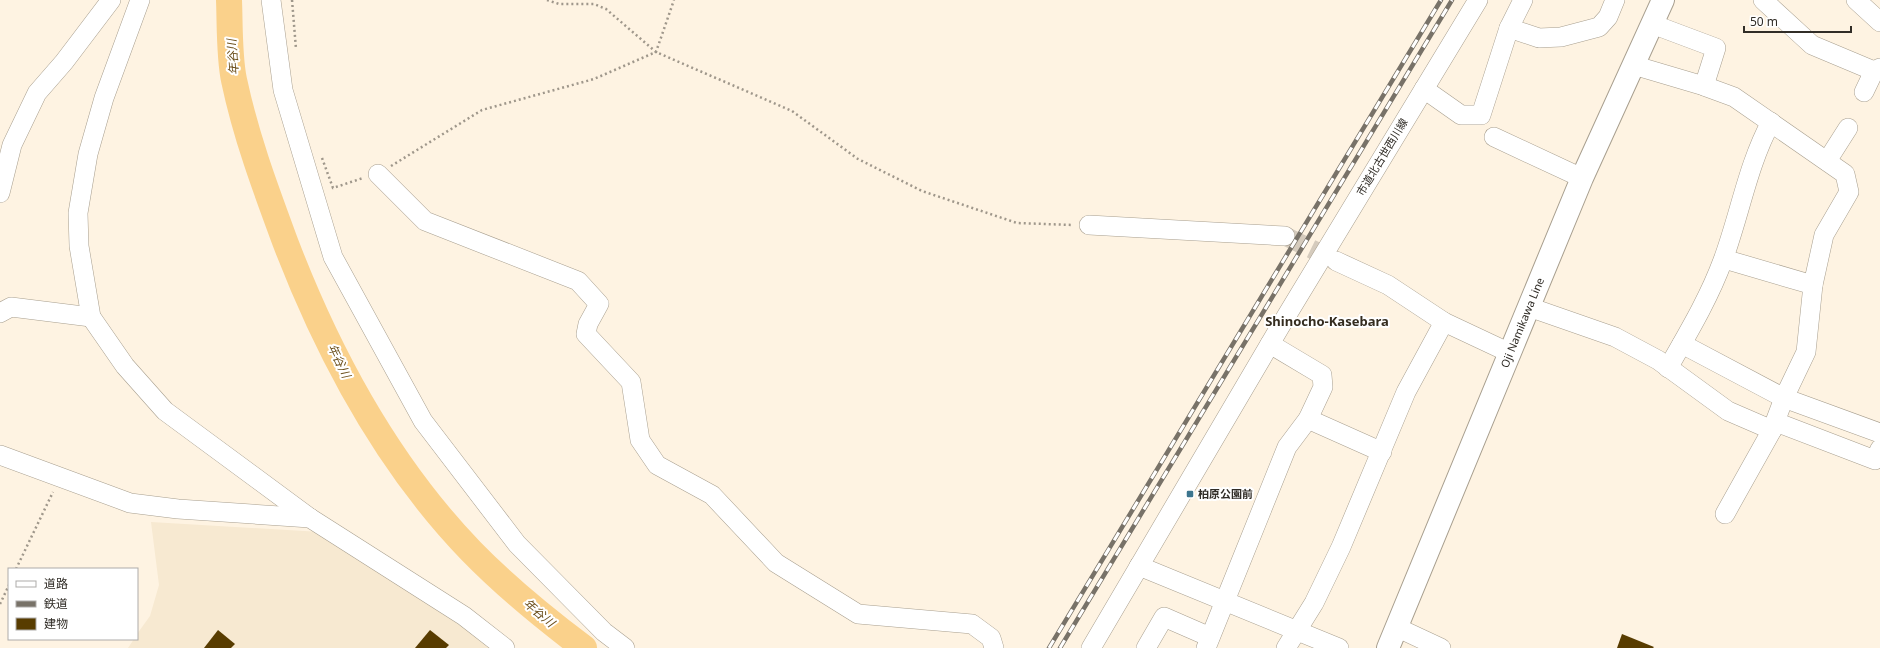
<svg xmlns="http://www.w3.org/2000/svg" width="1880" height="648" font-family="'Noto Sans','Noto Sans JP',sans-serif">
<rect width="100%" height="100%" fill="#fef3e2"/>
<path fill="#f7e9d1" d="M151,522l170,10 143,96 25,20h-361l6,-9h3v-5l13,-18 9,-31z"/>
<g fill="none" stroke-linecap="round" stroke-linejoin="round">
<path stroke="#fad18b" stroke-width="26" d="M229,0c1,25 0,56 5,80 12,57 32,110 52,164 43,112 101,220 185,307 35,36 73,67 113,97"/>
</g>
<g fill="#583c00">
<path d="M218,630l17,14 -4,4h-27z"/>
<path d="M430,630l19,15 -3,3h-31z"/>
<path d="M1622,634l32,13 -1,1h-36z"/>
</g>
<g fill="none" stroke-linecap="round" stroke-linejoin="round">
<path stroke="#d5cbbd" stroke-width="19" stroke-dasharray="19 10" stroke-linecap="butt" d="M1285,236l51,25"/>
<defs>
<g id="minor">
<path d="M140,0l-36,98 -16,56 -10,59 1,33 12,71 34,49 40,45 145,107"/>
<path d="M271,0l12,90 50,167 90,164 94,123 87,88 21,16"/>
<path d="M1523,0l-14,28 30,10 22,-1 38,-10 9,-10 7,-17"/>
<path d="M1763,0l49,45 62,26"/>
<path d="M1856,0l24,22"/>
<path d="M1652,24l64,24 -12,38"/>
<path d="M1633,65l71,21 30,11 111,77 4,18 -25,43 -11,50 -7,67 -22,46 -12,32 -47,84"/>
<path d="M1424,89l37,26h20l28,-87"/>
<path d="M1864,92l10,-21 6,-3"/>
<path d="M1494,137l88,41"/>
<path d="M1827,161l21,-33"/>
<path d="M378,174l47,47 153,60 21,23 -11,20 -2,10 45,48 9,58 17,25 55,30 64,68 82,51 114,10 19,14 3,10"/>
<path d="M0,193l12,-48 25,-52 27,-31 47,-62"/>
<path d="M1089,225l196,11"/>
<path d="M1724,259l89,26"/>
<path d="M1336,261l52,24 56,37 66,31"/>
<path d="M1529,307l86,30 43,23 70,51 44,19"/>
<path d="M0,313l11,-6 80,10"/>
<path d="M1682,344l102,54 96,35"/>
<path d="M1668,368c20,-35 41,-70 55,-108 17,-46 25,-96 48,-138"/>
<path d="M1308,419l74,33"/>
<path d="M1776,422l99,38 5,-11"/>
<path d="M0,455l130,48 48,6 132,9 154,98 41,32"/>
<path d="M1139,566l200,82"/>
<path d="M1396,627l45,21"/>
<path d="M1091,648l196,-333 191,-315"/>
<path d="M1146,648l18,-31 46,20"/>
<path d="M1206,648l81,-201 21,-28 15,-32 -1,-12 -52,-31"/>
<path d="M1286,648l28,-45 27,-56 65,-155 38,-70"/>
</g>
<g id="major">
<path id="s1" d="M1388,648l194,-470 81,-178"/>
</g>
</defs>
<use href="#minor" stroke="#a89f8f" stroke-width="20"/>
<use href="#major" stroke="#a89f8f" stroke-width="24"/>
<g stroke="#9f978b" stroke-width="2.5" stroke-dasharray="2 3" stroke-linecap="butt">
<path d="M292,0l4,49"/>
<path d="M547,0l12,4h35l12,5 50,43 136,59 66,48 64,32 95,32 56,2"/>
<path d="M322,158l11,30 30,-10"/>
<path d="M391,166l91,-56 112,-31 62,-27 18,-52"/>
<path d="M16,569l37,-77"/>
<path d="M0,604l9,-19"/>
</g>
<use href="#minor" stroke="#fff" stroke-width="19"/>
<use href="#major" stroke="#fff" stroke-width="22"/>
<defs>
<g id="rail">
<path d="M1049,648l392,-648"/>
<path d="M1060,648l392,-648"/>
</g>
</defs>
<use href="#rail" stroke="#787268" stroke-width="4.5"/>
<use href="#rail" stroke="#fff" stroke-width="3" stroke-dasharray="9" stroke-linecap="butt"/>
</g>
<rect fill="#3c758e" stroke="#fff" stroke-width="1.5" x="1186" y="490" width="8" height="8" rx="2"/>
<g text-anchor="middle" stroke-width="4" stroke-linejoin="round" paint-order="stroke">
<g font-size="11" fill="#312d27" stroke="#fff">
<text transform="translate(1382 157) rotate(-59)" y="4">市道北古世西川線</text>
<text dy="4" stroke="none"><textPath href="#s1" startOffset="352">Oji Namikawa Line</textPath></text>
</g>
<g font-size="11" font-weight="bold" fill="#312d27" stroke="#fff" text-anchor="start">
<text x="1198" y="498">柏原公園前</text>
</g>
<g font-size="12" font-style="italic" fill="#6d511e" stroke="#fff">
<text transform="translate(233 57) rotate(-94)" y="4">年谷川</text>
<text transform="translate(339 361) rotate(64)" y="4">年谷川</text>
<text transform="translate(539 613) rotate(40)" y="4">年谷川</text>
</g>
<g font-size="13" font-weight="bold" fill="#342c1f" stroke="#fff">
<text x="1327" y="326">Shinocho-Kasebara</text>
</g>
</g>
<rect x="8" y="568" width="130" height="72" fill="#ffffff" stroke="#adaba9"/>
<rect x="16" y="581" width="20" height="6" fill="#ffffff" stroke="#adaba9"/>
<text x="44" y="588" font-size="12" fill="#312d27">道路</text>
<rect x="16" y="601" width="20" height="6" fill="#787268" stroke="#adaba9"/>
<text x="44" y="608" font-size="12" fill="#312d27">鉄道</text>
<rect x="16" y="618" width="20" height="12" fill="#583c00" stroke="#adaba9"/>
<text x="44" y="628" font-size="12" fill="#312d27">建物</text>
<path d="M1744 26v6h107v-6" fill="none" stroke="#312d27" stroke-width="2"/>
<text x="1750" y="26" font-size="12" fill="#312d27" stroke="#ffffff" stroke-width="3" paint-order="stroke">50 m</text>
</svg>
